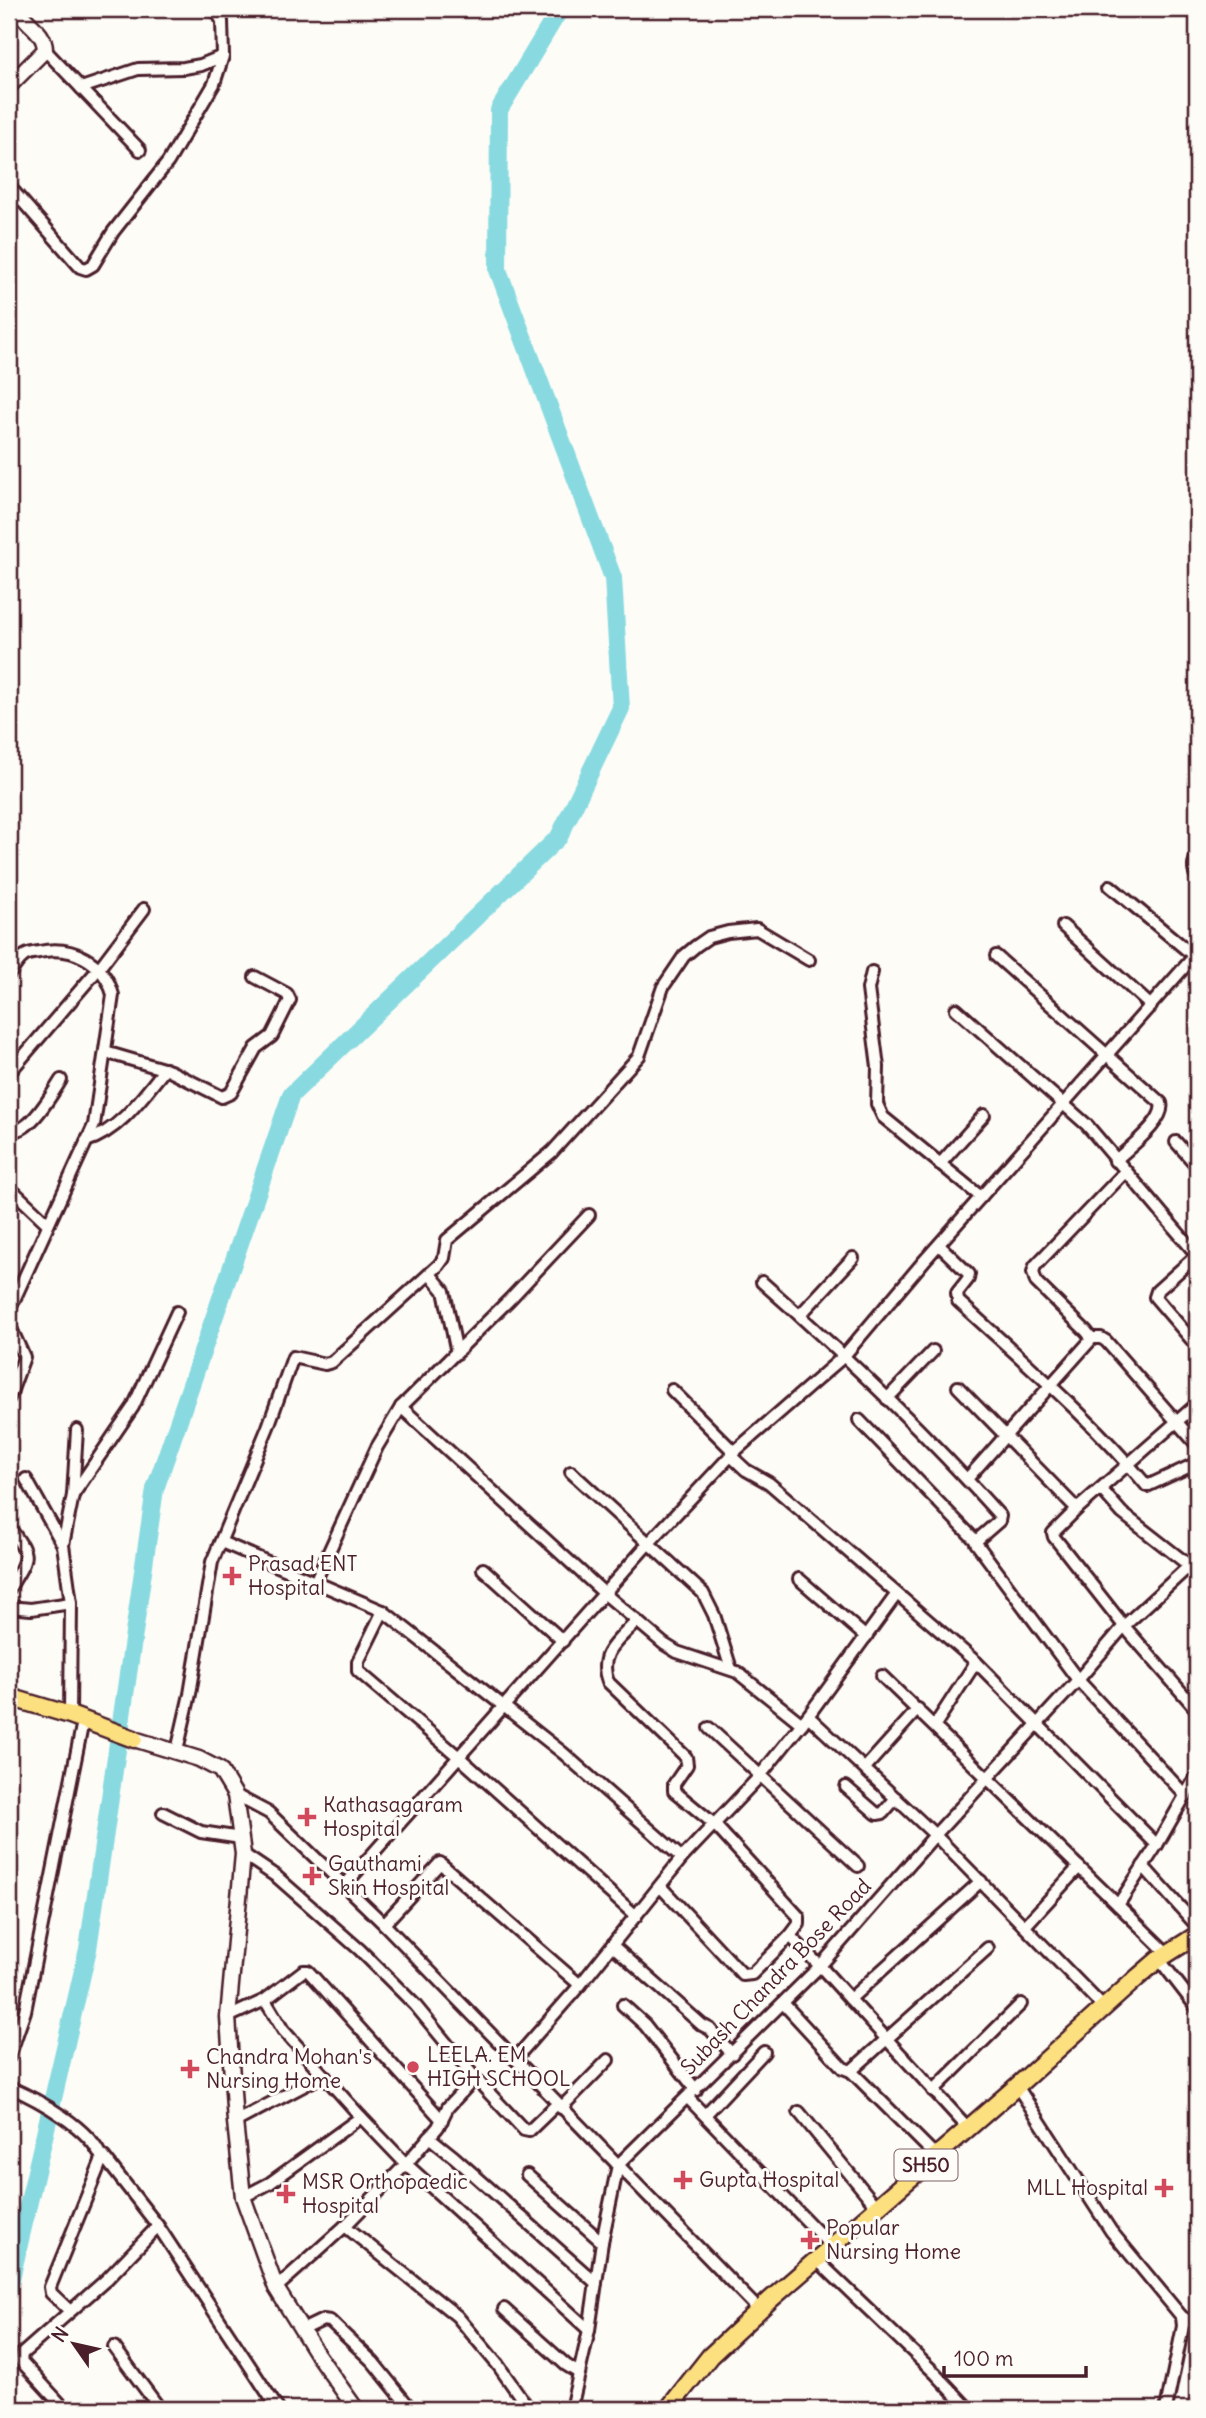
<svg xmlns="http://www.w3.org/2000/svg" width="1206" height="2418" font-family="Delius,sans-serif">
<rect width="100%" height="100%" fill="#fdfcf7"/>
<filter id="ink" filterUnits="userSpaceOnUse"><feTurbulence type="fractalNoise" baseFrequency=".0143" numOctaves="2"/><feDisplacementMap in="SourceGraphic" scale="14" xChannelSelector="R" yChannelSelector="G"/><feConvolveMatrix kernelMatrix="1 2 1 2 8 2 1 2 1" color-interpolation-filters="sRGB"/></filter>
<g filter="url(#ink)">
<path fill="#f9e7e0" d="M9,1885l8,47 -3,52 -5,16z"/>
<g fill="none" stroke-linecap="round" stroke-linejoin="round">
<path stroke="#89dae0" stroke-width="18" d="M9,2287l79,-338 67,-460 136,-394 268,-258 62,-129 -8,-130 -115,-308 1,-160 61,-101"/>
<defs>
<g id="street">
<path d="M45,50l95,100"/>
<path d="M81,88l57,-19 46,-1 17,-3 22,-9"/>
<path d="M9,186l71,81 6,2 7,-4 20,-33 55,-70 46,-78 9,-28 -1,-35 -7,-12"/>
<path d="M1197,855c-3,8 -5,14 0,22"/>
<path d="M1110,886l84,70"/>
<path d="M1063,926l88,80"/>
<path d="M996,956l165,147c5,18 -33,45 -46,58"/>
<path d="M872,972l-4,17 10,78 -1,37 6,13 98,80"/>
<path d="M9,974c5,-5 8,-13 14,-17 4,-4 10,-4 16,-5 33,-7 65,9 74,43l-19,130 -85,186"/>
<path d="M956,1009l131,116 110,130 -40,36 -2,6 42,49"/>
<path d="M105,1052l65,19 52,26 9,-4 25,-45 16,-12 18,-36 -3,-6 -32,-17"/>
<path d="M9,1073l91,-106 44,-58"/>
<path d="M9,1123l8,7c16,-3 35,-36 44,-50"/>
<path d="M86,1141c34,-10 58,-46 79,-72"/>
<path d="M1176,1142l21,24"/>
<path d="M940,1164l44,-49"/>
<path d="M9,1187l38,36"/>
<path d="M939,1245l30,29 -1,5 -11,14 1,8c64,59 133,117 189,185l50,-23"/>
<path d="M430,1274l14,17 13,62"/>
<path d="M762,1282c83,73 164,151 238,234l-1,5 -23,20v2l102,137 108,116"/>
<path d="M800,1315l53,-57"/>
<path d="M9,1324l15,33 -15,41"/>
<path d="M1091,1338h10l5,3 91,104"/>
<path d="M958,1387l119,122"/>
<path d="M672,1390l62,62"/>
<path d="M887,1399l46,-48"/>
<path d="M1197,1404l-120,105 -24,24 1,4 70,89 73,84"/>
<path d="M401,1407l204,187 59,50 13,8 60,20 65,52"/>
<path d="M859,1420l117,121"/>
<path d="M731,1456l15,14 23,13 207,179 -41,63"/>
<path d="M571,1472l132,121 11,22 17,54"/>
<path d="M26,1479l37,66"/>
<path d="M967,1479l123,-138v-5l-4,-5 -50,-49 -3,-10 2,-6 90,-94"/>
<path d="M73,1495l4,-65"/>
<path d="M9,1527c23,31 19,29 0,62"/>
<path d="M221,1542l162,69 180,142 119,105"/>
<path d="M483,1569l80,72"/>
<path d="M799,1579l67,58"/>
<path d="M315,1582l62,-135 24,-40 109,-108 79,-84"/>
<path d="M9,1607l22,2 40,-6"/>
<path d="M383,1611l-25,51v9l102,87 176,158"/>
<path d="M637,1621c-19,20 -40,32 -29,61l78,75 1,8 -13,19v7l40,33 85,93v7l-9,12 30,30 30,33"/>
<path d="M976,1662l181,183"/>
<path d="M882,1676l236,229 39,-60 40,-70"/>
<path d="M70,1715l1,-112 -8,-58 10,-50 60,-88 44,-95"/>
<path d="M808,1716l88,-121"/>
<path d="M709,1728l149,138"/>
<path d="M177,1751l13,-57 22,-132 56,-135 25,-70 32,7 7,-2 107,-97 5,-7 3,-18 105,-88 87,-96 24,-69 21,-31 12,-10 13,-9 19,-5 29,-3 52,31"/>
<path d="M865,1768l53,-59"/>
<path d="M846,1787l31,27 6,-1 13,-15"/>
<path d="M235,1795l34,18 115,111 375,386"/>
<path d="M163,1813l38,19 40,6"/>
<path d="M243,1854l34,23 83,73 55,55 60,73 49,52 5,1 28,-27"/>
<path d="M1143,1866l54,60"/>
<path d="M344,1886l304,-342 86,-92 109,-95 81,-96 273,-308"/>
<path d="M660,1886l83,89 9,-1 38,-38"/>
<path d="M1118,1905l50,49"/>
<path d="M384,1924l56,-61 140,122"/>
<path d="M1025,1926l54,-59"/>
<path d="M612,1945l90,80 8,4 22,25"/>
<path d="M1159,1959l38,49"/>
<path d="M265,2000l38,-29h5l134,149"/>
<path d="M783,2003l60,65 8,3 137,-123"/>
<path d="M623,2005l22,20 51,65"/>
<path d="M228,2017l37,-17 18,30 78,87"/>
<path d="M9,2057l16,-46 58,-290"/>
<path d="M515,2059l65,-74 102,-127 77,-81 49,-61 127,119 169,173"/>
<path d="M851,2071l85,85"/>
<path d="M1017,2086l94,145 71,86 1,9 -17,83"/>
<path d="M9,2087c28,12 82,41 93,72"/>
<path d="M933,2091l88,-87"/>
<path d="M688,2098l143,148"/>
<path d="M561,2108l47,-48"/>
<path d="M799,2112l78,95"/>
<path d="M705,2115l59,-63"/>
<path d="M235,2122l89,-47"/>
<path d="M968,2128l-118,-129 131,-118"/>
<path d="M429,2137l25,20 142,126"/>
<path d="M527,2175l75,67"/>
<path d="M243,2197l27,-14 91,-66 45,47 183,166"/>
<path d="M345,2226l112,90 41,49 31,44"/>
<path d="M816,2259l120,115 33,35"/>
<path d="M276,2288l69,-62 61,-62 32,-37 10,-20 27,-29"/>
<path d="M504,2309l62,56 13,8"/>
<path d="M70,2311l-19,-18 -1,-6 52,-128 2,-2 54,69 120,183"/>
<path d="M1182,2317l15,8"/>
<path d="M302,2330l21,-10 7,1 43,41 38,47"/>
<path d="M114,2347l46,62"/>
<path d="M65,2409l-44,-48 1,-7 85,-75 51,-53"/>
<path d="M571,2409l18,-79 13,-88 16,-77 202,-199 115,-131 143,-155 46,-54 63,-58 -1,-5 -64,-50 -21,-24"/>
</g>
<g id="secondary">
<path d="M9,86l36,-36c0,-19 -19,-26 -28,-41"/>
<path d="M134,1739l65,20 21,11 15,25 8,59 -15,163 7,105 8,75 33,91 41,66 39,55"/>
</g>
<g id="primary">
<path d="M9,1697l61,18 64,24"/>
<path d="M668,2409l42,-53 60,-56 247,-214 121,-109 21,-18 38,-24"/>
</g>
</defs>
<use href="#street" stroke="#4a1f2b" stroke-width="16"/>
<use href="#secondary" stroke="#4a1f2b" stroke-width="19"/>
<use href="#primary" stroke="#4a1f2b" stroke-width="21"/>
<use href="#street" stroke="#fdfcf7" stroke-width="10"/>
<use href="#secondary" stroke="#fdfcf7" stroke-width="14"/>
<use href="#primary" stroke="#fce080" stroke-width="16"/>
</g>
</g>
<g fill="#d1495b" stroke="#fdfcf7" stroke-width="2.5">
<path d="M228.5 1565.5h7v7h7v7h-7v7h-7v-7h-7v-7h7z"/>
<path d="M303.5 1806.5h7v7h7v7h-7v7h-7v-7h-7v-7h7z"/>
<path d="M308.5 1865.5h7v7h7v7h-7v7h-7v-7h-7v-7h7z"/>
<circle cx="413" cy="2067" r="7"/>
<path d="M186.5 2058.5h7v7h7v7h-7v7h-7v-7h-7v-7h7z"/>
<path d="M679.5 2169.5h7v7h7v7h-7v7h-7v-7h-7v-7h7z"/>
<path d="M1160.5 2177.5h7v7h7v7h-7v7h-7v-7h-7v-7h7z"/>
<path d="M282.5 2183.5h7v7h7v7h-7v7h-7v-7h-7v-7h7z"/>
<path d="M806.5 2229.5h7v7h7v7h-7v7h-7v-7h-7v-7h7z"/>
</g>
<g text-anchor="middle" stroke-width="6" stroke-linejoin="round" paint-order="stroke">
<rect fill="#fdfcf7" stroke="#806168" stroke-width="2" x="894.5" y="2149.5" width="63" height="31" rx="5"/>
<g font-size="19" font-weight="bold" fill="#4a1f2b">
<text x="926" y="2172">SH50</text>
</g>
<g font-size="21" fill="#4a1f2b" stroke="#fdfcf7" text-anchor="start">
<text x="248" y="1571">Prasad ENT<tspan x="248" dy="24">Hospital</tspan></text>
<text x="323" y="1812">Kathasagaram<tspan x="323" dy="24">Hospital</tspan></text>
<text x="328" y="1871">Gauthami<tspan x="328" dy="24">Skin Hospital</tspan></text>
<text x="427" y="2062">LEELA. EM<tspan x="427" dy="24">HIGH SCHOOL</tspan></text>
<text x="206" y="2064">Chandra Mohan's<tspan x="206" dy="24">Nursing Home</tspan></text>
<text x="699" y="2187">Gupta Hospital</text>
<text x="302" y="2189">MSR Orthopaedic<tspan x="302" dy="24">Hospital</tspan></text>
<text x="1148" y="2195" text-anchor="end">MLL Hospital</text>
<text x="826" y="2235">Popular<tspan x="826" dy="24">Nursing Home</tspan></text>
</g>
<g font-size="21" fill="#4a1f2b" stroke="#fdfcf7">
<text transform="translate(776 1977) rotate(-46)" y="7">Subash Chandra Bose Road</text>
</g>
</g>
<rect width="1206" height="2418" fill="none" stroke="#fdfcf7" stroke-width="35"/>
<rect x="18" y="18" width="1171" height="2383" fill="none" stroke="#4a1f2b" stroke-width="2.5" filter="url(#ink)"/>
<g transform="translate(74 2344) rotate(304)" stroke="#fdfcf7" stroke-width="5" paint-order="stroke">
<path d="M0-5L12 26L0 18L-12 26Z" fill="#4a1f2b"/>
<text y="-10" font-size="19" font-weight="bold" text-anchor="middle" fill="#4a1f2b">N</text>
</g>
<path d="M944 2366v10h142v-10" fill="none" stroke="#4a1f2b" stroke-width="3.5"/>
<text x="954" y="2366" font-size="21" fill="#4a1f2b" stroke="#fdfcf7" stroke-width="5" paint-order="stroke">100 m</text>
</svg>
